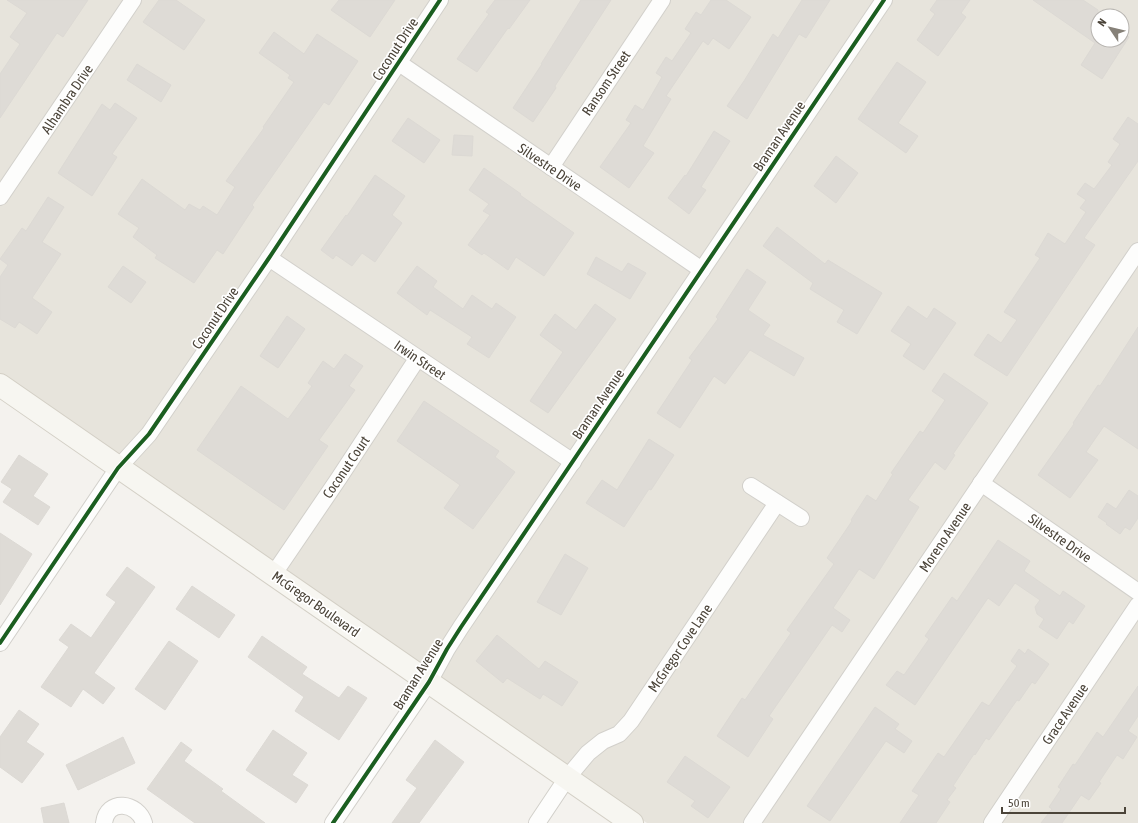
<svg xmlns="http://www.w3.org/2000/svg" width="1138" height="823" font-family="'Asap Condensed',sans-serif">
<rect width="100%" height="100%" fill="#f4f2ee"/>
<path fill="#e7e4dc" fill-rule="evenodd" d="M0,0h1138v823h-491l-647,-448zM1098,16h24v24h-24z"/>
<g fill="#dedbd6" stroke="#dcd9d4">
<path d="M7,0h81l-25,37 -6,-4 -57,85v-44l20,-30 -10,-7 17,-24z"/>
<path d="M159,0h17l29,20 -21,30 -41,-28z"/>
<path d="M339,0h56l-25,37 -39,-27z"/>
<path d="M495,0h35l-21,29 -1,-1 -31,44 -20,-13 32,-45 -3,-2z"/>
<path d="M581,0h30l-56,86 1,2 -23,34 -20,-14 29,-44h-1z"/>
<path d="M711,0h15l25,17 -22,32 -16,-11 -5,7 -5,-4 -37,55 5,3 -28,47 11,7 -25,35 -29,-21 31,-44 -5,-3 9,-15 8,5 19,-33 -6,-4 10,-16 6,4 19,-28 -6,-4 11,-17 5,3z"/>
<path d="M802,0h28l-24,38 -7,-4 -52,85 -20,-13 17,-25 29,-47 5,4z"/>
<path d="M937,0h33l-9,13 5,4 -28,39 -21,-16 18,-26 -5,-4z"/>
<path d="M1033,0h50l15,10v30h24v-8l7,5 -27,42 -21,-14 14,-22z"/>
<path d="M274,32l30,22 13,-20 41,27 -29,44 -5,-3 -72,103 2,2 -31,47 -6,-4 -23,33 -39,-25 2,-3 -24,-18 6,-9 -21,-14 24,-35 43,31 4,-6 11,6 3,-4 14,9 18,-28 -9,-6 38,-53 -1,-1 31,-45 -6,-4 2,-3 -31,-22z"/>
<path d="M897,62l29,20 -28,41 20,13 -12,17 -48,-34z"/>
<path d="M137,64l34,21 -10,17 -34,-22z"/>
<path d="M115,103l22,15 -25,36 5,3 -25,39 -34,-23 44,-69 8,6z"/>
<path d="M1128,117l10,7v37l-54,77 11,7 -88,131 -33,-21 14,-21 13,9 16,-23 -13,-8 36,-54 -5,-3 13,-22 17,11 21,-32 -6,-4 6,-8 -9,-6 8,-11 9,6 18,-24 -4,-3 12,-18 -7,-5z"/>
<path d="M408,118l32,22 -16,23 -32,-22z"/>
<path d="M714,131l16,10 -29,46 5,3 -17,24 -21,-16 17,-23 1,1z"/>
<path d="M454,135l19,1 -1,20 -20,-1z"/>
<path d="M836,156l22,17 -22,30 -22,-17z"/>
<path d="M484,168l37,26 -1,1 54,38 -30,43 -28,-19 -8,13 -24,-17 -2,2 -14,-10 22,-30 -7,-4 6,-7 -20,-14z"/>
<path d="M375,175l30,21 -13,19 10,8 -27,39 -13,-9 -10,13 -16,-11 -3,4 -12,-9 25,-35 1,1z"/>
<path d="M48,197l16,10 -22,35 19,12 -29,44 20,14 -15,22 -18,-12 -4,6 -15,-9v-42l8,-12 -8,-6 22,-31 4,3z"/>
<path d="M777,227l48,37 3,-4 54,33 -25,41 -20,-12 7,-12 -34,-21 3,-6 -50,-37z"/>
<path d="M596,257l26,15 6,-9 18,10 -16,26 -43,-25z"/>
<path d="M123,266l23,16 -15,21 -23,-16z"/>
<path d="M417,266l20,15 -4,6 30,22 9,-14 20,14 4,-6 20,14 -27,41 -22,-14 5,-7 -42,-27 -3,5 -30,-22z"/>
<path d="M747,269l19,13 -18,28 22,15 -7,10 41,23 -10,18 -44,-26 -25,34 -11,-8 -34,52 -23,-15 35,-53 -3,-2 29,-39 -2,-2z"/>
<path d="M595,304l21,15 -68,94 -18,-12 33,-49 -23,-17 15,-21 21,16z"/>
<path d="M908,306l19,13 7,-11 22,15 -32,47 -21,-14 8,-12 -20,-13z"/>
<path d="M287,316l18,13 -27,39 -18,-12z"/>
<path d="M1138,327v122l-34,-23 -18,26 12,8 -28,38 -32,-23 36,-51 -1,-1 25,-38 2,1z"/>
<path d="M345,354l18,12 -14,20 6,4 -36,50 9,6 -44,64 -87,-60 44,-64 47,33 24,-33 -4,-3 15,-22 11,8z"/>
<path d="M944,373l44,30 -35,51 2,1 -10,15 -10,-8 -27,38 11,7 -45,72 -15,-10 -26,39 17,12 -8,12 -10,-7 -63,91 4,3 -25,38 -31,-21 25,-38 3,2 46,-67 -4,-3 47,-66 -7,-6 25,-37 -1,-1 16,-25 9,6 17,-27 -2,-1 29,-42 3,2 22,-33 -13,-9z"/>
<path d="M424,401l75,50 -4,6 20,15 -42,57 -29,-21 16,-23 -63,-44z"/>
<path d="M649,439l25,16 -23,35 -2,-1 -25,38 -38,-24 16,-23 15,10z"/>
<path d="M19,455l29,19 -15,22 17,11 -12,18 -35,-23 9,-13 -11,-7z"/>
<path d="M1129,490l9,6v22l-8,12 -5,-3 -5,7 -14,-10 1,-1 -9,-6 9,-14 9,6z"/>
<path d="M0,533l32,21 -32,51z"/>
<path d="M998,540l32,21 -6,10 36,25 3,-5 22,15 -12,18 -4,-3 -12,18 -18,-12 5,-8 -7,-5 -2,-7 5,-7 -25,-17 -16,23 -11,-8 -73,107 -29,-20 11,-14 7,4 25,-36 -4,-3 27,-39 5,4z"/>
<path d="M565,554l23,14 -27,47 -24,-13z"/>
<path d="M127,567l28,20 -61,86 21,15 -12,16 -20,-15 -12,18 -30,-20 28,-40 -10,-7 12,-16 20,14 25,-36 -10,-7z"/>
<path d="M192,586l43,29 -16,23 -43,-29z"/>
<path d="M497,635l42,34 6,-8 33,21 -16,24 -19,-12 -3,5 -33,-21 -4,5 -27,-22z"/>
<path d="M262,636l45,31 -5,7 37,24 9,-12 19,12 -28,42 -44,-29 9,-14 -56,-40z"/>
<path d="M169,641l29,20 -33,49 -30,-21z"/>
<path d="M1019,649l6,5 3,-5 21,15 -14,20 -3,-2 -13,19 -2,-1 -28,40 -3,-2 -11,17 -1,-1 -21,32 3,2 -9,12 3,2 -14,21h-36l19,-28 -7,-4 26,-38 6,4 38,-55 7,4 28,-40 -6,-5z"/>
<path d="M1138,686v30l-10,15 9,6 -14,22 -6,-4 -18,27 2,1 -12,17 -8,-5 -19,28h-21l11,-14 -3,-2 12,-18 -3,-2 15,-23 2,1 22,-33 6,5z"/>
<path d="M875,707l24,17 -4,5 17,12 -8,12 -18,-12 -56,80 -23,-15z"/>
<path d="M19,710l20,14 -13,18 18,12 -22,29 -22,-16v-30z"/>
<path d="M273,730l34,23 -15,22 16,10 -12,18 -50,-33z"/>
<path d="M123,737l12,26 -57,27 -12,-25z"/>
<path d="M435,740l29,22 -45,61h-27l25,-35 -11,-8z"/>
<path d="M181,742l11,8 -8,11 39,28 -2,2 44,32h-70l-48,-34z"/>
<path d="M685,756l45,31 -22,31 -17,-12 4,-5 -28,-19z"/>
<path d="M64,803l5,20h-25l-3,-15z"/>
</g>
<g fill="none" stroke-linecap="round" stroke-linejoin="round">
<defs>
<g id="minor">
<path d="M399,63l303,207"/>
<path d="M551,167l111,-167"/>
<path d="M0,197l133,-197"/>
<path d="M269,258l304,204"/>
<path d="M981,483l157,109"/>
<path d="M751,486l50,32"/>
<path d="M273,575l66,-97 78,-119"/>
<path d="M0,643l118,-175 31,-34 120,-176 171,-258"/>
<path d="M104,823c3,-25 34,-21 40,0"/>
<path d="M333,823l96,-141 18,-33 14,-22 423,-627"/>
<path d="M537,823l30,-45 21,-25 15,-12 16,-7 12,-13 146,-218"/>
<path d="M752,823l386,-572"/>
<path d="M992,823l146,-218"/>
</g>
<path id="secondary" d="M0,385l632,438"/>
</defs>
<use href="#minor" stroke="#d2d0cb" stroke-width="18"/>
<use href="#secondary" stroke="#d3cfc5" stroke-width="24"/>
<use href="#minor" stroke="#fdfdfc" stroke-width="16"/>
<use href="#secondary" stroke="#f7f6f1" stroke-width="22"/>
<defs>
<g id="cycleway">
<path d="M0,643l118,-175 31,-34 120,-176 171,-258"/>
<path d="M333,823l96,-141 18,-33 14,-22 423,-627"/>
</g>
</defs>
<use href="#cycleway" stroke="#fff" stroke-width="6"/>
<use href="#cycleway" stroke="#1b5e20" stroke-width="4"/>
</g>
<g text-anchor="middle" stroke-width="3.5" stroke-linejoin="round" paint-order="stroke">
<g font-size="14" fill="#4b4439" stroke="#fff">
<text transform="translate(395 49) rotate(-57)" y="5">Coconut Drive</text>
<text transform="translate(606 83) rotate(-56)" y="5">Ransom Street</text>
<text transform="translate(67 99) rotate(-56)" y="5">Alhambra Drive</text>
<text transform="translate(779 136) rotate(-56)" y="5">Braman Avenue</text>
<text transform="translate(550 167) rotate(34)" y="5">Silvestre Drive</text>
<text transform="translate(215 318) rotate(-56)" y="5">Coconut Drive</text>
<text transform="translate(420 360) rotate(34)" y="5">Irwin Street</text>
<text transform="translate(598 404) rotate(-56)" y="5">Braman Avenue</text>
<text transform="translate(346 467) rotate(-56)" y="5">Coconut Court</text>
<text transform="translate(945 537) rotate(-56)" y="5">Moreno Avenue</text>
<text transform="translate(1060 538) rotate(35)" y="5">Silvestre Drive</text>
<text transform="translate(316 604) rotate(35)" y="5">McGregor Boulevard</text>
<text transform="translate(680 648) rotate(-56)" y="5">McGregor Cove Lane</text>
<text transform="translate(418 674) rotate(-58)" y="5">Braman Avenue</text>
<text transform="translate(1065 714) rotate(-56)" y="5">Grace Avenue</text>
</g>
</g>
<g transform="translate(1110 28) rotate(305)"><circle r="19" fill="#ffffff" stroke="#b7b4b0"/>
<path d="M0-3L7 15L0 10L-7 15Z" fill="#868178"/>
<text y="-6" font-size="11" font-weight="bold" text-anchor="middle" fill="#4b4439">N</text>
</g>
<path d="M1002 807v6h123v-6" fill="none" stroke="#4b4439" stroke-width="2"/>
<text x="1008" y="807" font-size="12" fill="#4b4439" stroke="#ffffff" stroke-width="3" paint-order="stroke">50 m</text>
</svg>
